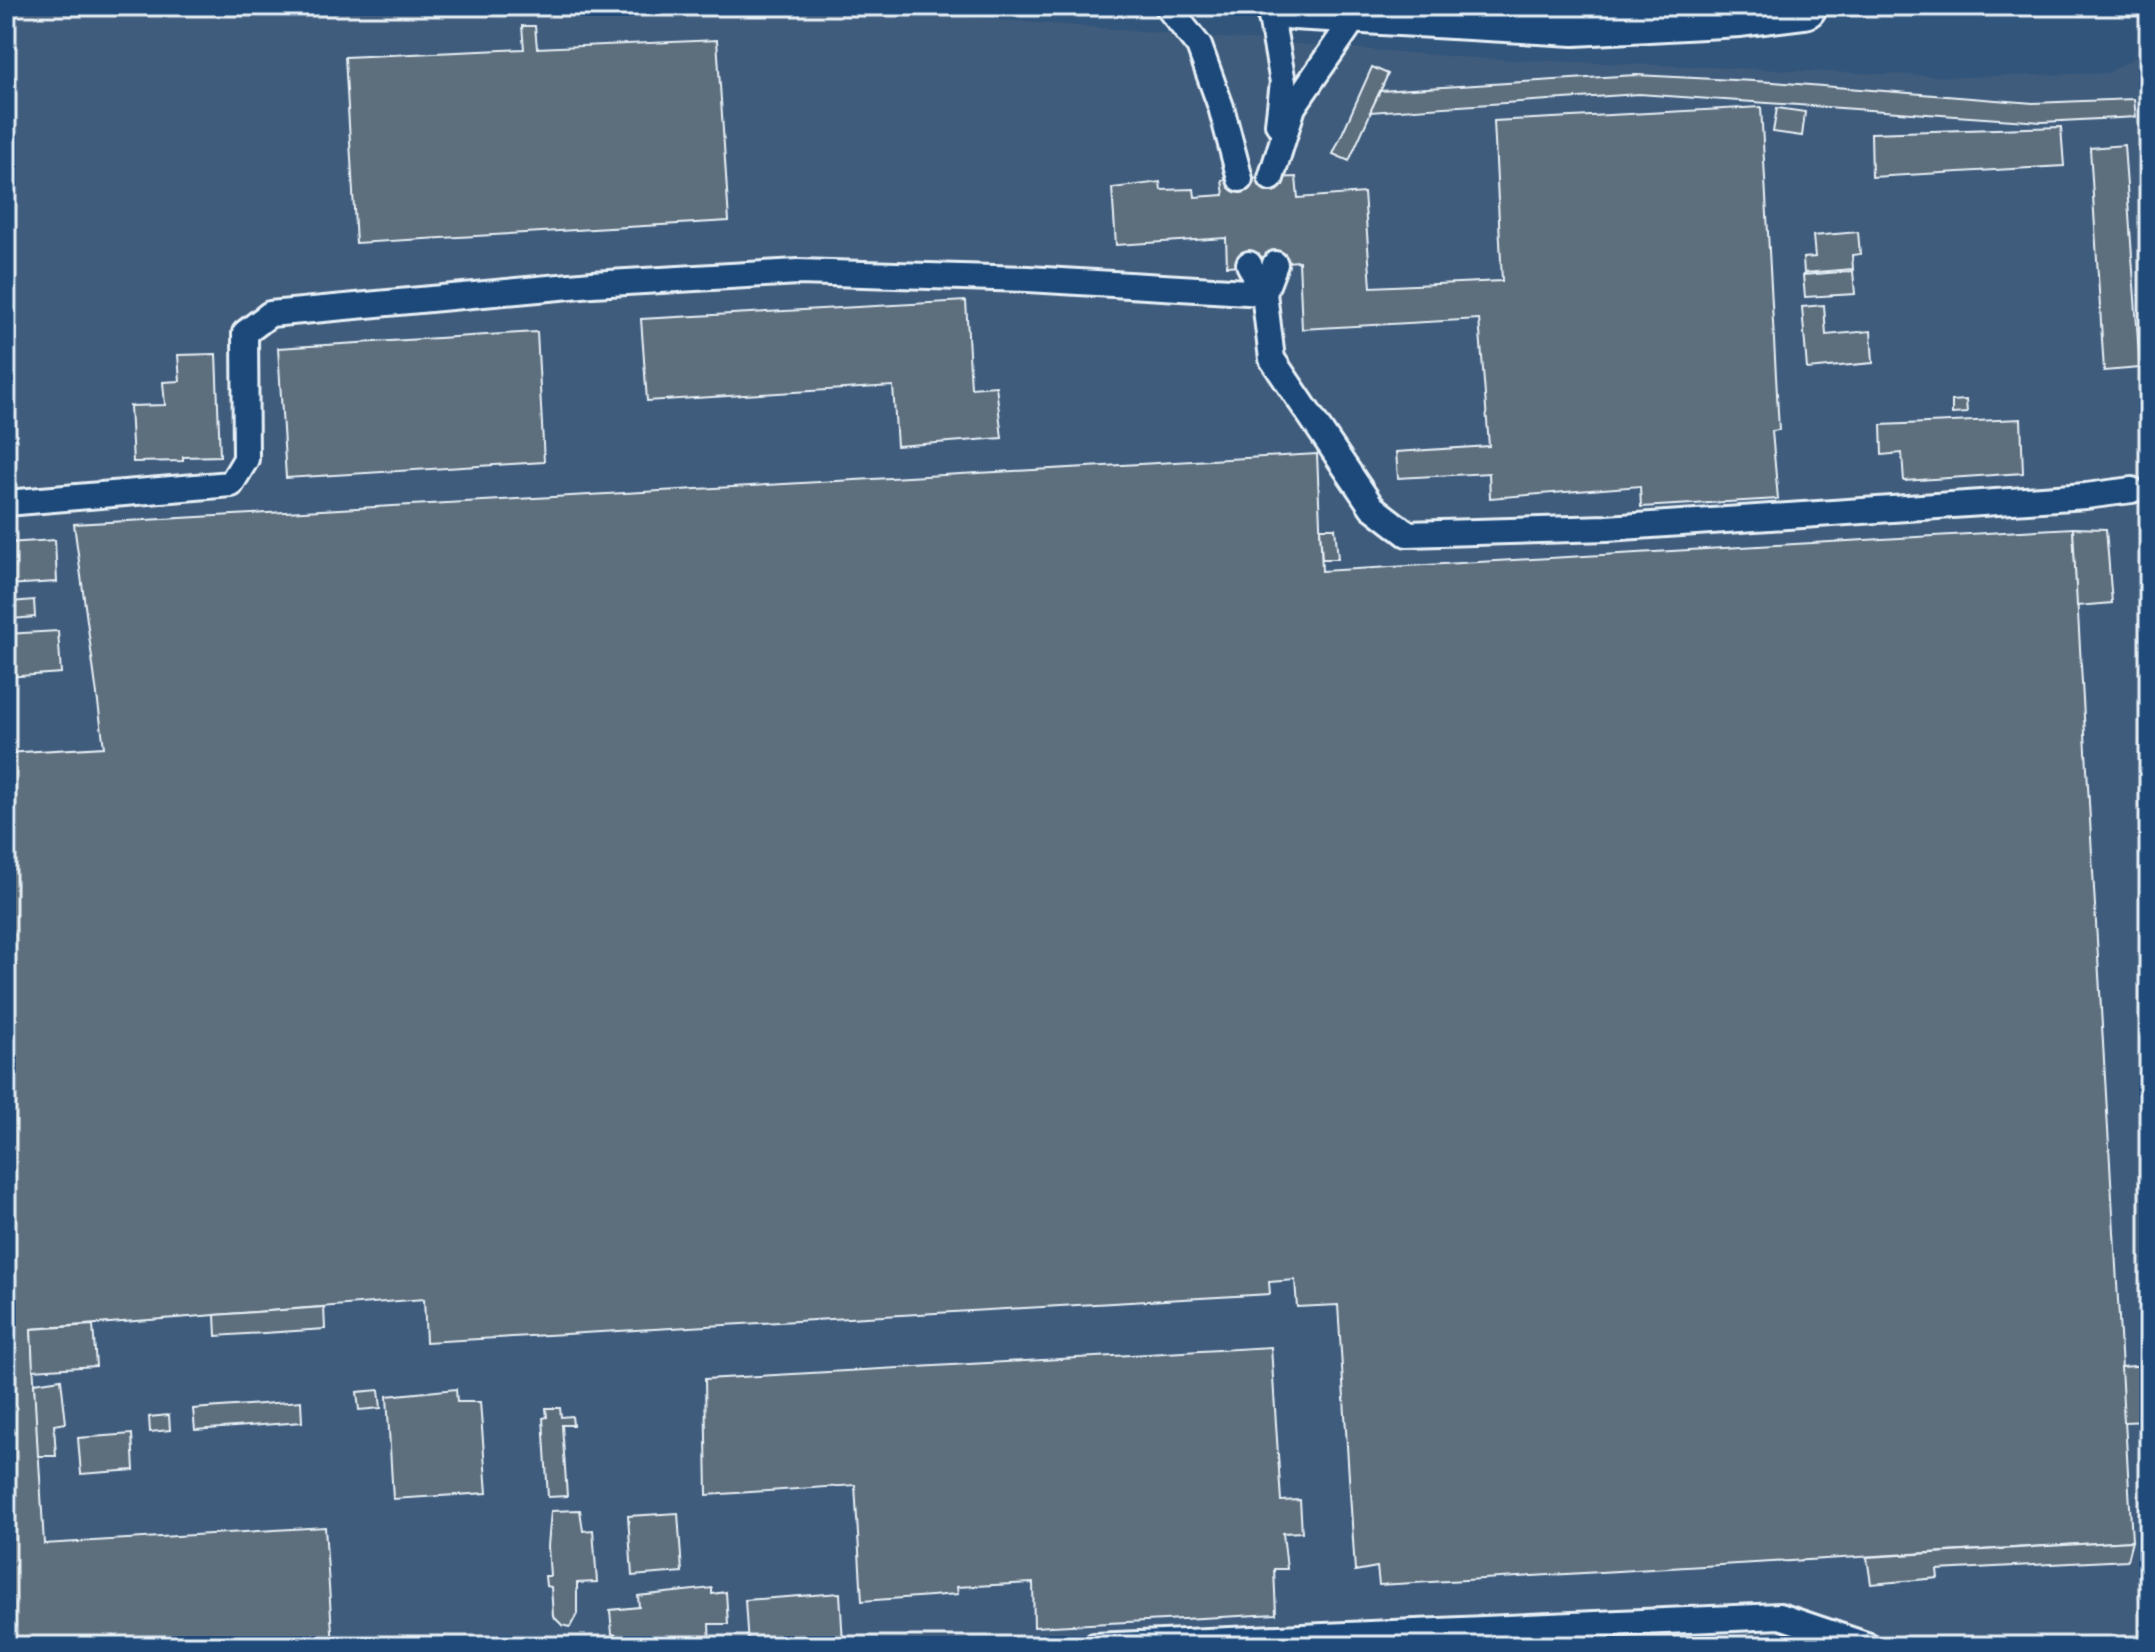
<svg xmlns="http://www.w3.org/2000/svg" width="2155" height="1652" font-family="Delius,sans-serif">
<rect width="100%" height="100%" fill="#32557b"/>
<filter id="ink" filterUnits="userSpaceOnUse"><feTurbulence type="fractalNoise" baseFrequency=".0125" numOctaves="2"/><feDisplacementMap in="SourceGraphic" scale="16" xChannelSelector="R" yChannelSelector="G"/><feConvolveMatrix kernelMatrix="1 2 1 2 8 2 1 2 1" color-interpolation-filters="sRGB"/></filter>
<g filter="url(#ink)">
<path fill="#3f5c7c" d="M6,6h819l649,52 485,19 149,-4 41,-24v1597h-2143z"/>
<g fill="#5d6e7d" stroke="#e8f1f8" stroke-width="2">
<path d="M522,26h13l2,22 180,-8 12,181 -373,22 -11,-186 179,-8z"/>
<path d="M1372,67l16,7 -39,87 -16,-7z"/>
<path d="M1636,75l137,7 260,21 101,-4 2,18 -94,5 -403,-28 -269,18 10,-21z"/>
<path d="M1761,107l18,323 -7,1 6,68 -137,8 -1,-21 -150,12 -1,-25 -91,5 -2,-26 93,-6 -10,-127 -177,10 -3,-68 -72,5 -1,-28 -110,7 -4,-57 48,-6 1,8 33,-1 1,8 29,-2 -2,-15 74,-3 2,21 66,-5 7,94 131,-6 -8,-160z"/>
<path d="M1777,108l28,4 -3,24 -29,-4z"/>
<path d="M2061,127l3,39 -192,11 -1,-44z"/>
<path d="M2124,145l16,223 -36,3 -14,-223z"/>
<path d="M1858,232l2,22 -8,1 1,14 -49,4 -1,-15 12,-1 -2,-21z"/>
<path d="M1853,271l2,23 -50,3 -2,-22z"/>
<path d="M966,301l5,87 25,-2 6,52 -105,8 -4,-60 -246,15 -6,-82z"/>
<path d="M1824,305l2,30 45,-4 2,32 -66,6 -5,-62z"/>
<path d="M537,332l7,130 -258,16 -8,-130z"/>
<path d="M216,354l4,102 -37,1v4l-50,1 -3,-56 35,-1 -2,-23 17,-1 -2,-26z"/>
<path d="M1966,400l1,13 -15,1v-13z"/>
<path d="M2021,419l2,54 -119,8 -2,-28 -20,2 -1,-30z"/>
<path d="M1317,454l5,117 751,-43 59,1013 -753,44 -2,-18 -22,4 -17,-266 -41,2 -2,-27 -26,2 1,12 -844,48 -2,-43 -393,30 13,215 281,-17 8,119h-327v-893l98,-6 -30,-223z"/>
<path d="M1320,528h15l3,31h-16z"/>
<path d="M2073,528l33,1 6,74 -35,3z"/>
<path d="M55,540l2,42 -51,3v-42z"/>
<path d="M34,600l1,17 -23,2 -1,-17z"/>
<path d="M58,631l3,42 -55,4v-43z"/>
<path d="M324,1307l1,22 -109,7 -1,-21z"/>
<path d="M93,1325l3,41 -63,4 -2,-41z"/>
<path d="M1271,1347l10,154 19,-1 2,32 -19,1 4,36h-13l2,45 -242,13 -1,-44 -76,4 1,7 -96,7 -7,-116 -148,10 -2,-116z"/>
<path d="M2149,1365v56l-25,1 -3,-55z"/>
<path d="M61,1379l5,44 -12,2 2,31h-18l-4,-73z"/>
<path d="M456,1389l1,13h23l7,91 -94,6 -6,-103z"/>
<path d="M379,1390l2,18 -22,2 -2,-18z"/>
<path d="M301,1401l1,21 -107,8 -2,-21z"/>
<path d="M546,1408h14l1,9 11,-1 1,9h-11l5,71 -19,1 -5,-79 4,-1z"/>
<path d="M169,1415l1,15 -20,2 -1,-15z"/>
<path d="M132,1434l2,36 -53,4 -3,-36z"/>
<path d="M580,1510l3,21 10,-1 4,52 -20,1v31l-7,13 -8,-2 -9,-9 -2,-29 -5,-1 -1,-10h5l-2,-30 3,-35z"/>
<path d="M678,1513l4,59 -50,4 -4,-60z"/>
<path d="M2132,1541l-5,19 -190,10 1,8 -67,6 -4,-27z"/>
<path d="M712,1588v6l14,-2 2,32h-19l1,20 -70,2v-9l-8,2v7h-16l1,-11 -5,-1 -2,-24 29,-3 -1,-11z"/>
<path d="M840,1593l3,50 -95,3 -3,-46z"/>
<path d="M1739,1640v6h-85z"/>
</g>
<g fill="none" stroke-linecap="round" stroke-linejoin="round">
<defs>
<g id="lane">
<path d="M1167,6l32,40 22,61 19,72"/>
<path d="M1269,6l14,76 -5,42"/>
<path d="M1271,178l22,-71 67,-97"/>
<path d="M1249,264l15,29 11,-29"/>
<path d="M6,503l225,-19 15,-25 -1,-126 25,-19 322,-30 206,-12 230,7 236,14 8,66 100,148 35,27 200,-6 479,-32 46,-6"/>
<path d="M1094,1646l686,-30 89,30"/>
</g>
<path id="street" d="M1276,6l298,17 166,-9 64,-8"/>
</defs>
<use href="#lane" stroke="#e8f1f8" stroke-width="30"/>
<use href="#street" stroke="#e8f1f8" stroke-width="50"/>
<use href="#lane" stroke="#1f4a7a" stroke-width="24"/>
<use href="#street" stroke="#1f4a7a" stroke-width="44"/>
</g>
</g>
<rect width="2155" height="1652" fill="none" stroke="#1f4a7a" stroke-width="32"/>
<rect x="16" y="16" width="2123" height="1620" fill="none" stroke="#e8f1f8" stroke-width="3" filter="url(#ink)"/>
</svg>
